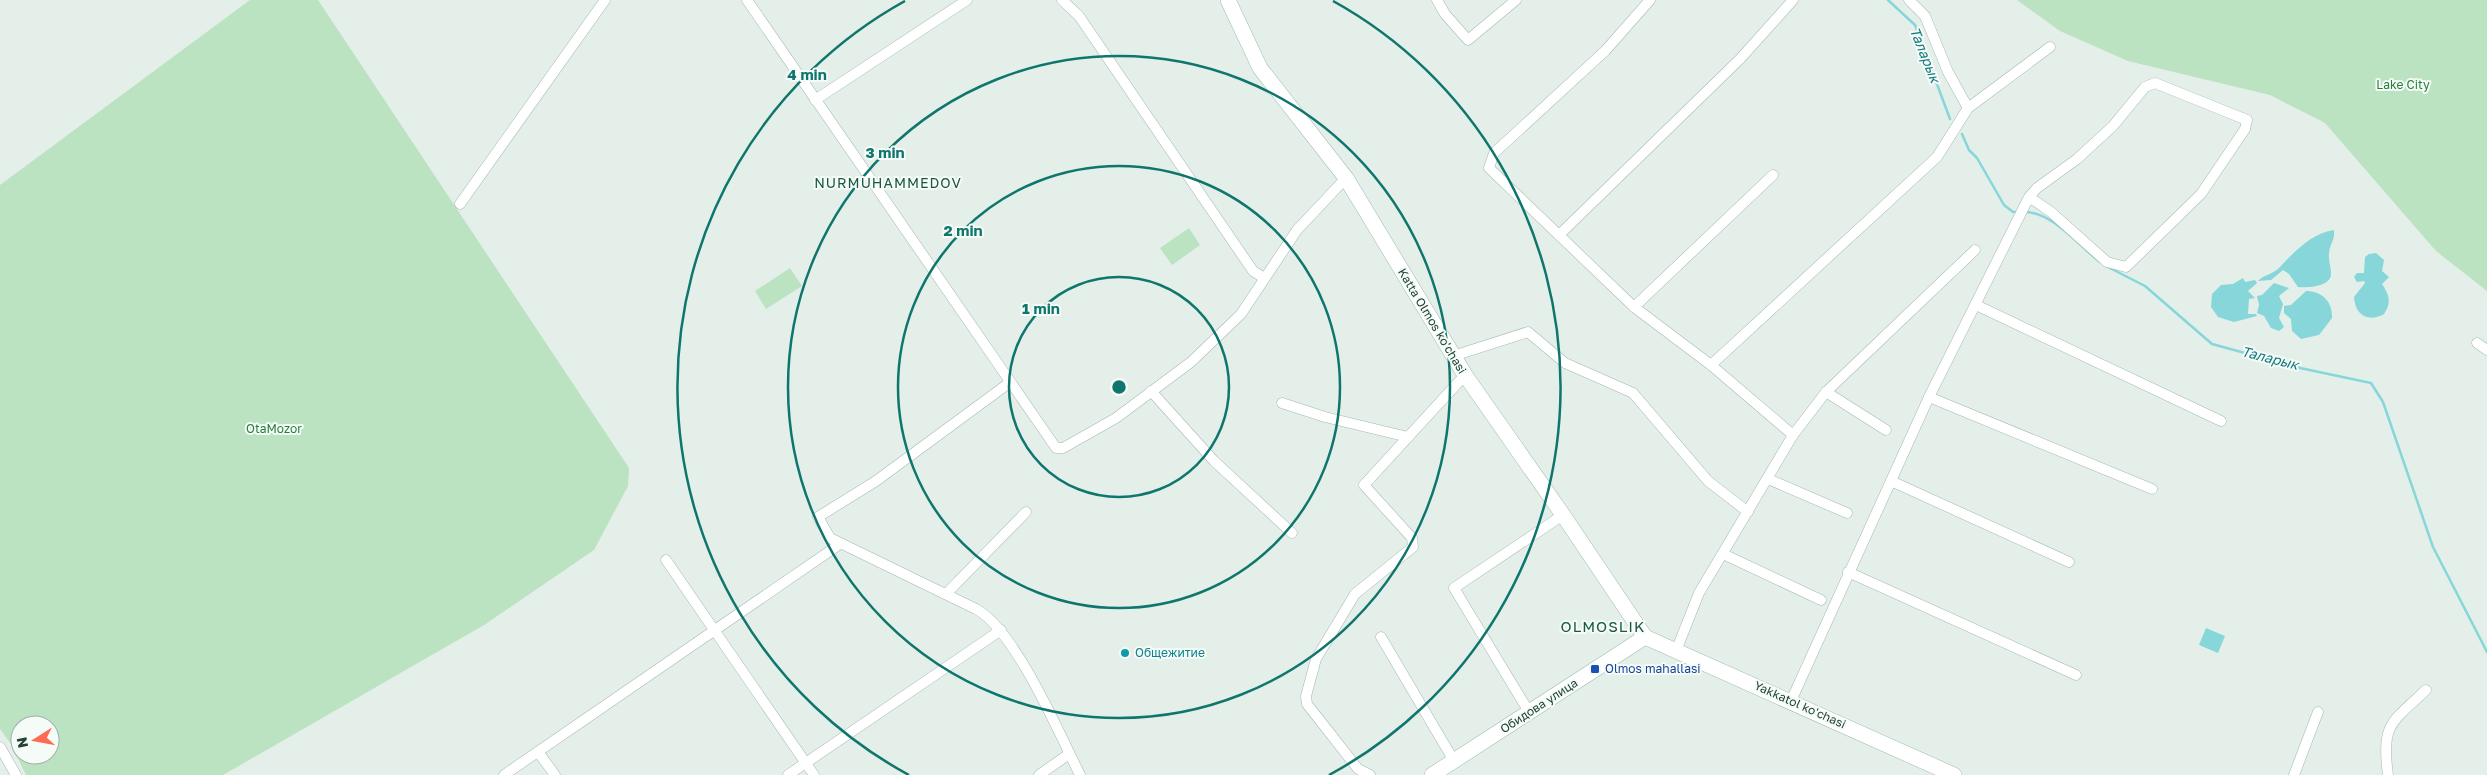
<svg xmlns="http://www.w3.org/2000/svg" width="2487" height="775" font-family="'Golos Text',sans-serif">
<rect width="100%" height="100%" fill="#e4efe9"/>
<g fill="#bbe2c1" fill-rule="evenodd">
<path d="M250,0h68l311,468 -1,18 -34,64 -110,75 -261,150h-197l-15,-31 -11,-15v-544zM20,725h30v30h-30z"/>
<path d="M2017,0h470v291l-51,-40 -111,-128 -55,-28 -142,-34 -68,-30z"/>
<path d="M1189,228l11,17 -28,20 -12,-17z"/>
<path d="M790,268l12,18 -36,23 -11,-18z"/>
</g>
<g fill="#86d6da">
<path d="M2334,230c1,11 -4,13 -5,23 -1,7 2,13 2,20 1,14 -24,15 -33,14l-9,-13 -6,-4 -12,10 -13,1c5,-6 16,-7 22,-14 14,-15 32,-34 54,-37z"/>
<path d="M2376,253l8,7 -2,11 7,6 -7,7c7,11 10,18 2,30 -16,9 -29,1 -30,-17l11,-14 -1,-2 -7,1 -3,-5 3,-4h7l1,-16 4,-3z"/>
<path d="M2243,278l2,4 10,-2 2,3 -9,8 7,7 -6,1 -1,15h8l1,2 -23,6 -16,-5 -7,-10 1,-13 9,-9 12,-1z"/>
<path d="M2274,283l15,5 -10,8 4,8 -4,14 5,9 -5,4 -8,-3 -7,-12 -7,-3 2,-8 -2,-9 5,-1z"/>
<path d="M2306,291c16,0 27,11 26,27l-13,17 -18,4 -9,-8 -1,-12 -7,-6v-7l7,-1z"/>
<path d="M2206,628l19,8 -7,17 -19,-8z"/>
</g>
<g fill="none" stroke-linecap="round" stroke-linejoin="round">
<g stroke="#86d6da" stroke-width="2.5">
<path d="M1888,0l27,25 35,94"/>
<path d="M1962,134l7,16 8,8 27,47 9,7h6"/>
<path d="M2024,212c29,0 54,33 76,50"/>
<path d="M2104,265l41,21 67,58 88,24 71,15 12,19 50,145 54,105"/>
</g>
<defs>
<g id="street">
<path d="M747,0l309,448h7l53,-30 75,-56 50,-48 56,-84 49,-52"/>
<path d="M1062,0l17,16 174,255 11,7"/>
<path d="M1437,0l8,14 23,26 48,-40"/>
<path d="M1650,0l-45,51 -111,102 -5,15 145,139 77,58 82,70"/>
<path d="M1909,0l16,16 23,56 20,36"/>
<path d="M815,100l152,-100"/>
<path d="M460,204l145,-204"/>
<path d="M1559,235l181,-176 53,-59"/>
<path d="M1976,305l245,116"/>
<path d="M1634,307l139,-132"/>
<path d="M2477,343l10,7"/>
<path d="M1453,356l75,-24 37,31 68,30 75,88 40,31"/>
<path d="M1711,365l226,-208 31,-49 82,-61"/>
<path d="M1009,383l-133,98 -58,36 12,21 146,71c39,21 83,124 104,166"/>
<path d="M1151,391l63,70 78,72"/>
<path d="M1826,392l60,38"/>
<path d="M1929,397l223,92"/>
<path d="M1282,403l43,14 83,20"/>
<path d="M1768,479l79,34"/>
<path d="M1891,481l178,81"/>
<path d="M1723,554l98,46"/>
<path d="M666,560l148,215"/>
<path d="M1848,572l228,103"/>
<path d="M946,594l80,-82"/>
<path d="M1381,637l73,124"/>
<path d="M1676,651l23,-58 94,-158 33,-43 149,-142"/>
<path d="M1791,701l138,-304 100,-200 8,-9 40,-29 36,-33 32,-39 10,-4 92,37 -2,9 -44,65 -75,73 -19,-5 -56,-50 -22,-15"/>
<path d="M1529,712l-75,-124 109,-73"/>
<path d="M0,747l16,28"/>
<path d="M538,752l17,23"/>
<path d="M504,775l336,-231"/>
<path d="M788,775l213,-145"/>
<path d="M1039,775l30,-21"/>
<path d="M1370,775l-12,-6 -51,-65 -1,-8 10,-37 39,-65 58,-47 -1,-9 -48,-53 101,-110"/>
<path d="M2294,775l24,-63"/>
<path d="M2388,775c-7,-51 3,-52 38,-85"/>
</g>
<g id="secondary">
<path d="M1228,0l32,68 86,110 119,197 98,140 82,122"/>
<path d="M1645,637l309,138"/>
<path d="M1432,775l213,-138"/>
</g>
</defs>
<use href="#street" stroke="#a6b8b0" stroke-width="11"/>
<use href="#secondary" stroke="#a1bcb0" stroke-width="16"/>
<use href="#street" stroke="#fff" stroke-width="10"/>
<use href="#secondary" stroke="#fff" stroke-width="15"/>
</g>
<g fill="none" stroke="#0f766e" stroke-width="2.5">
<circle cx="1119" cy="387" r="110"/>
<circle cx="1119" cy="387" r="221"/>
<circle cx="1119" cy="387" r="331"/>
<path d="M909 775A441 441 0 0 1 905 1M1333 1A441 441 0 0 1 1329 775"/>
</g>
<circle fill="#0f9aa8" stroke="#f5fbf7" stroke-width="2" cx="1125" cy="653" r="5"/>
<rect fill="#1a4fb4" stroke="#f5fbf7" stroke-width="2" x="1590" y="664" width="10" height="10" rx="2.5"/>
<g text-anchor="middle" stroke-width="4" stroke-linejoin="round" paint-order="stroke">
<g font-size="12" fill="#267f3f" stroke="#f5fbf7">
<text x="2403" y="89">Lake City</text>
<text x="274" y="433">OtaMozor</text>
</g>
<g font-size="12" fill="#214336" stroke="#f5fbf7">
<text transform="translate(1432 321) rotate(59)" y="4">Katta Olmos ko'chasi</text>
<text transform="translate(1800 705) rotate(24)" y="4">Yakkatol ko'chasi</text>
<text transform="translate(1539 706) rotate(-33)" y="4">Обидова улица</text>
</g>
<g font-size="12" fill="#0d838f" stroke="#f5fbf7" text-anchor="start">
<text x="1135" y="657">Общежитие</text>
</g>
<g font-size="12" fill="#164399" stroke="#f5fbf7" text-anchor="start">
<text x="1605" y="673">Olmos mahallasi</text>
</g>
<g font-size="14" font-style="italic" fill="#137a81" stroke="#f5fbf7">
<text transform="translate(1925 55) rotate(68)" y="5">Таларык</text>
<text transform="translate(2270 358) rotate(14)" y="5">Таларык</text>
</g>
<g font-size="14" letter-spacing="1" fill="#1a5842" stroke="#f5fbf7">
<text x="888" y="188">NURMUHAMMEDOV</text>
</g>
<g font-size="15" letter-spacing="1" fill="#1a5842" stroke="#f5fbf7">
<text x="1603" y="632">OLMOSLIK</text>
</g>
</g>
<circle cx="1119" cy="387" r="8" fill="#0f766e" stroke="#f5fbf7" stroke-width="2.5"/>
<g font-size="15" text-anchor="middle" font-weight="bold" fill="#0f766e" stroke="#f5fbf7" stroke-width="4" stroke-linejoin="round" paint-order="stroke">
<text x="807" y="80">4 min</text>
<text x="885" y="158">3 min</text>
<text x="963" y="236">2 min</text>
<text x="1041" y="314">1 min</text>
</g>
<g transform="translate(35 740) rotate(259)"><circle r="24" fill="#f5fbf7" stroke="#a0b1aa"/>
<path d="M0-4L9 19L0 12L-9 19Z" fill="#ff6a52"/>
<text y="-8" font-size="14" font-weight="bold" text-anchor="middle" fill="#214336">N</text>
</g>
</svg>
